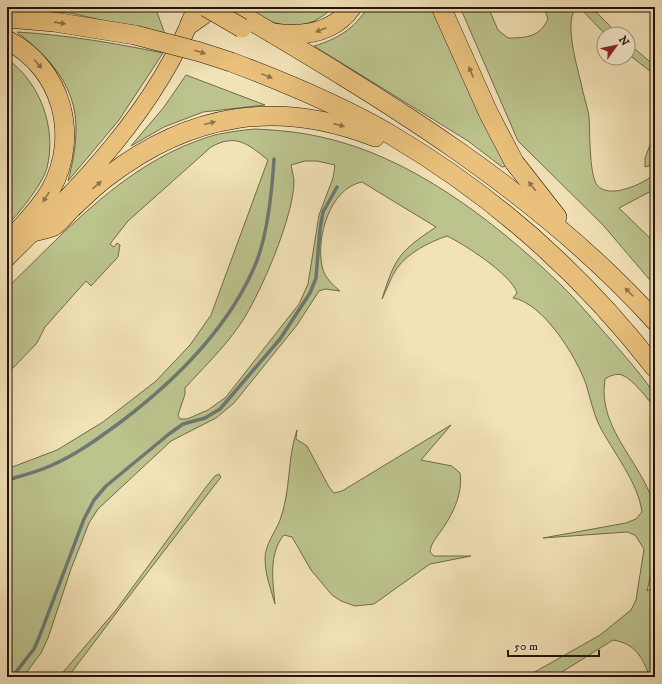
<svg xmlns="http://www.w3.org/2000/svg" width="662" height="684" font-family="'IM FELL DW Pica',serif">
<rect width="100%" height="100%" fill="#f2e2b7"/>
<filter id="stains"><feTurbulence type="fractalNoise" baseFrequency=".005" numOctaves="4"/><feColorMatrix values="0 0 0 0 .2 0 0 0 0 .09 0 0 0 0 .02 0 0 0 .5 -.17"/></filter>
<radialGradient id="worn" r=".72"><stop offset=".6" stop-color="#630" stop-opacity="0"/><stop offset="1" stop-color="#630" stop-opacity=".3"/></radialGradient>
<g fill="#bcc38d" stroke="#706a4c" fill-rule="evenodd">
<path d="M7,7h148l10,27 -95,-21 -63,-4z"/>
<path d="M250,7h83c-8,9 -20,16 -32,18 -15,2 -43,-4 -51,-18z"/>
<path d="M368,7h63l55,118 21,41 -5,1 -34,-26 -154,-95c24,-7 41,-18 54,-39z"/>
<path d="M460,7h28l10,23 10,8c18,0 32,-1 40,-19l-4,-12h33c-14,12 0,59 4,76 2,11 6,22 8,33 1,15 0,58 8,69 12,15 46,-1 58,-11v15l-36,19 36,35v43l-52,-61 -85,-84z"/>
<path d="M579,7h12l27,27h-13z"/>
<path d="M17,32c50,3 97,11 146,21l-44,67 -51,61c19,-70 5,-105 -51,-149z"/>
<path d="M628,43l27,23v9l-27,-21z"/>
<path d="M7,59c33,23 50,69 40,109 -6,19 -27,43 -40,58z"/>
<path d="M186,75l79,30 -62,7 -39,15 -33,19 33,-39z"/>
<path d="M255,129c22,1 44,3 66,8 89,19 172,83 237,145 16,15 30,32 45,49 9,10 50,56 52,66 1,4 0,8 0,12 -6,-9 -22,-30 -33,-34 -5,-2 -13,1 -17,4 -9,52 44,89 50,133 4,26 -2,54 -8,79l8,-5v91h-5c-8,-20 -14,-33 -37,-37l-59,37h-28l74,-42 31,-25 5,-10 8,-51 -9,-14 -8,-3 -84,6 83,-15 10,-4 6,-7c-4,-30 -29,-60 -43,-87 -6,-13 -9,-28 -13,-41 -10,-28 -43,-81 -73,-86l4,-5c-5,-18 -53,-49 -70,-57 -18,6 -39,17 -50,32 -6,9 -10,21 -15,31 13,-42 18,-48 54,-72l-74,-45c-32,6 -46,55 -40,84 2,11 10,18 18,25l-15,-2 -6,2 -22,34 -63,78 -18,15 -45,23 -73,68 -9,14 -18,46 -23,69 -7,15 -18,24h-16v-208l50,-19 46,-28 53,-41 34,-36 21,-30 57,-155c-20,-16 -32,-27 -57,-13l-83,74 -18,23 4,3 3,-4 3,2 -2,12 -27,29 -5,-5 -41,46 -8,16 -23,24 -7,5v-84c55,-53 106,-111 177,-142 13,-5 27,-11 41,-13 9,-2 20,-3 30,-4zM305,161h12l18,4 -2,13 -14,37 -11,69 -9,20 -73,93 -18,13 -21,9h-7l-2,-4 7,-21v-6c18,-20 38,-39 54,-62 20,-28 56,-112 55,-146 -1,-5 -2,-11 -3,-15z"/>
<path d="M655,132v29l-2,4 -8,2v-9z"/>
<path d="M451,425l-30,35 31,6 8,7c3,19 -6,39 -17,55 -5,8 -12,14 -13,24l4,4h37l-41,8 -56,40 -19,2 -14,-5 -9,-6 -21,-25 -19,-33 -8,-2c-16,19 -11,47 -9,69 -4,-14 -10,-30 -10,-45 0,-15 10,-26 15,-39 11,-29 7,-61 17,-90l-1,9 11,7 22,41 5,6 8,-2z"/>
<path d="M219,474l2,3 -104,135 -49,65h-9l57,-67 90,-123 9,-11z"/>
</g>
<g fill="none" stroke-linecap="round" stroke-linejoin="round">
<g stroke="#6e7774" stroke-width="3.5">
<path d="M7,480c14,-4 30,-8 43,-14 26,-11 49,-28 72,-45 54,-41 108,-95 134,-158 12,-30 16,-72 18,-104"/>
<path d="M12,677l22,-28 6,-14 44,-116 10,-19 12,-14 63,-52 14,-10 22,-6 15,-9 60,-70 30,-46 6,-15 4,-49 3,-17 14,-25"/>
</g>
<defs>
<path id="trunk" d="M7,258c74,-73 149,-148 187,-246"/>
<g id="motorway">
<path d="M228,7c152,90 308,182 427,314"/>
<path d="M441,7l47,105 26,50 43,55"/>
<path d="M7,18l47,4 81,13"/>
<path d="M190,24l13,-9 3,-8"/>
<path d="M272,33c30,4 61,1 80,-26"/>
<path d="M7,40c55,28 73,96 44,149 -11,20 -29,37 -44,54"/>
<path d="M231,62c56,21 111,44 162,74 101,60 190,139 262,232"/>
<path d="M33,232c7,-2 15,-3 21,-6 6,-4 12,-12 17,-17 12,-11 24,-23 36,-32 83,-64 170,-78 268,-40"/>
</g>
</defs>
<use href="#trunk" stroke="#23120b" stroke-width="18"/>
<use href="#motorway" stroke="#23120b" stroke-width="20"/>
<use href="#trunk" stroke="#e9c17c" stroke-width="17"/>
<use href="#motorway" stroke="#e9c17c" stroke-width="19"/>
<defs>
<g id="motorway-bridge">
<path d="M206,7l36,21"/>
<path d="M135,35l65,17 31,10"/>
</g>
</defs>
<use href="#motorway-bridge" stroke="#23120b" stroke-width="20" stroke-linecap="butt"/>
<use href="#motorway-bridge" stroke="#e9c17c" stroke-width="19"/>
</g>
<defs><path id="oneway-solid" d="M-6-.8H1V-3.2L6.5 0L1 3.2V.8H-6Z"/></defs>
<g fill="#907249">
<use href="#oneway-solid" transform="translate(60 23) rotate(8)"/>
<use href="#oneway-solid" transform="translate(321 30) rotate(159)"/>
<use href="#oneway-solid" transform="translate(200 52) rotate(17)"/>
<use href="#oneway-solid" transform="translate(38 64) rotate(48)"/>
<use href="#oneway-solid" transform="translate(471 72) rotate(-113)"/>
<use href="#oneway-solid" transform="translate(267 76) rotate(22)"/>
<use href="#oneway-solid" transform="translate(210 123) rotate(-14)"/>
<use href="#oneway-solid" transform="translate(339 125) rotate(15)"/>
<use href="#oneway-solid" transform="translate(97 185) rotate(-41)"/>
<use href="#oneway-solid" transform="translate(532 186) rotate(-128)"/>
<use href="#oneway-solid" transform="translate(46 197) rotate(123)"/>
<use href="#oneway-solid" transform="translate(629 292) rotate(-135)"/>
</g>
<rect width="662" height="684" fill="none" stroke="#f2e2b7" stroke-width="24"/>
<rect x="8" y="8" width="646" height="668" fill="none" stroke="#23120b" stroke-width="2"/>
<rect x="12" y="12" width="638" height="660" fill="none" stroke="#23120b"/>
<g transform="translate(616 46) rotate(57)"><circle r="19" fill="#f7ecd0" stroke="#a29581"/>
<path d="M0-3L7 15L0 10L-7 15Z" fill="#8f2418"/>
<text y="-6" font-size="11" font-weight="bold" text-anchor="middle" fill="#23120b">N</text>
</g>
<path d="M508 650v6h91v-6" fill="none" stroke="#23120b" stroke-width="2"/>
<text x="514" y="650" font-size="12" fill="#23120b" stroke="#f7ecd0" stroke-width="3" paint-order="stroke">50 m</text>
<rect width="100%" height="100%" filter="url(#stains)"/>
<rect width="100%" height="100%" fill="url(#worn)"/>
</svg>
